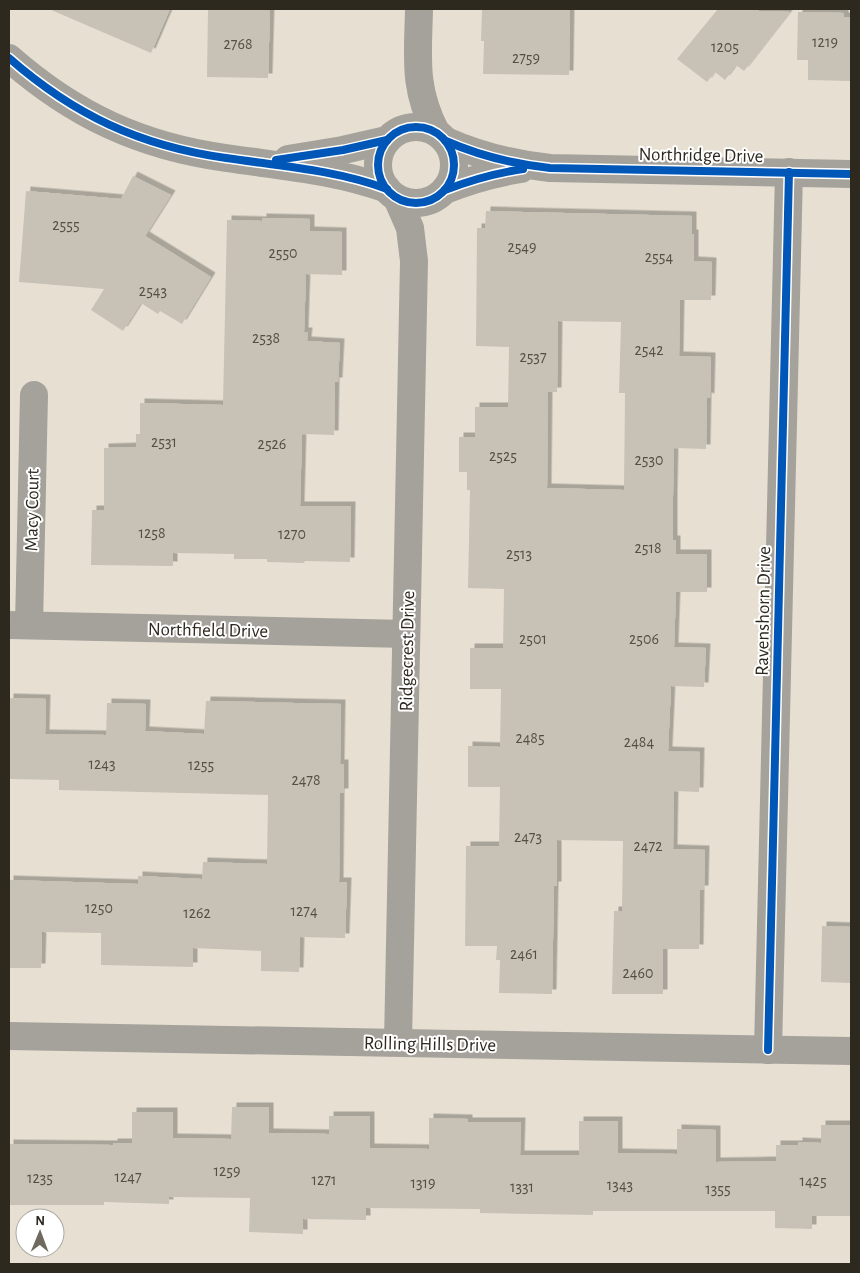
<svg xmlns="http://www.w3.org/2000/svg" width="860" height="1273" font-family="'Alegreya Sans',sans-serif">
<defs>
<filter id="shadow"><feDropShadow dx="4.5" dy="-4.5" stdDeviation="0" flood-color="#0004"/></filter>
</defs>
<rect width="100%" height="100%" fill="#e7e0d2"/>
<g fill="#c8c2b6" fill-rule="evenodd" filter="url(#shadow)">
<path d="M49,9h121l-19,44z"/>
<path d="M208,9h62l-2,69 -61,-1z"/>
<path d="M482,9h88l-1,66 -86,-1 1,-33h-3z"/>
<path d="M718,9h42l-2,2 32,1 -46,59 -8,-6 -11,15 -10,-8 -8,10 -30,-23z"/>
<path d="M798,12l46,1v4h7v64l-43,-1v-20h-11z"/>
<path d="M133,176l38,19 -26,41 66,41 -29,47 -22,-13 -2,3 -17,-11 -18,28 -32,-21 13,-21 -85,-7 7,-91 95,8z"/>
<path d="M486,211l206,5v18h2v27l18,1 -1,38h-31l-1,56 32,1 -1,41 -3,-1 -1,52 -32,-1 -1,48v44h3v14h31v38h-31l-2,55 32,1 -2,39 -33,-1 -3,65 32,1 -1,40 -25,-1 -1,58 32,1 -1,40h-4l-1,59h-36v45h-51l2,-83h8l1,-70 -66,-1v46h-3l-2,108 -53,-1 1,-33h-4l1,-14h-32l1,-100h33l1,-59h-32v-41l32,1 1,-58h-31v-41h33l1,-59 -36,-1 2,-98h-3v-18h-8v-35h16v-30h33l1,-60 -33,-1 1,-118h8zM558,321l63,1 -2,71h6l-1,97 -77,-2 1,-96h9z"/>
<path d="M262,218l48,1v12l32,1v43l-36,-1 -2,58h4l-1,9 33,2 -2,39h-3l-1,53 -32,-1 -2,72h51l-1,56 -45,-1 -1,2 -37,-1v-3h-33v-5l-61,-1v13l-82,-1 1,-55h12v-62l32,-1v-13h4v-31l83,2 4,-185 35,1z"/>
<path d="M9,698l37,1 -1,35 61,1 1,-32 39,1 -1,27 59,3 2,-33 135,3 -1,60h4v29h-4l-1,89h8l-2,56 -45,-1 -1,35 -38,-1v-20l-68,-3v19l-92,-2v-32l-59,-1 -1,36h-32v-88l129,4v-8l64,3 1,-17 64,2 1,-69 -209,-5v-10l-50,-1z"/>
<path d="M822,926l29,1v56l-30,-1z"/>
<path d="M232,1107h37v26l60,1v-18h41v32l59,1v-31l39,1v3h53l-1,33h59v-34h39v32l59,1v-25l39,1v32l60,-1v-16h22v-3l23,1v-18h30v91h-39v13l-37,-1v-17h-182v4l-113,-2v-4l-114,-1v12l-63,-1v15l-54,-2 1,-34 -81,-1v7l-65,-2v3h-95v-61l104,1v-2h19v-31h41v26l58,1z"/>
</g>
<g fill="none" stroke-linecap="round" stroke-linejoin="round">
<g stroke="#a5a29c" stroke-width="28">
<path d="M419,9c-1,48 -6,79 17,123"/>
<path d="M9,58c65,57 131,88 217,100 54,8 110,12 161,31"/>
<circle cx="416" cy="165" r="38"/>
<path d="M446,141c34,15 67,23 104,27l301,6"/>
<path d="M288,159l55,-9 44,-10"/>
<path d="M445,190c25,-10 50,-17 76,-21"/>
<path d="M397,198l13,30 4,33 -16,781"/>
<path d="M9,625l397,9"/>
<path d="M29,625l5,-230"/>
<path d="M9,1036l842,15"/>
<path d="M768,1050l21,-878"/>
</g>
<defs>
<g id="cycleway">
<path d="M9,58c65,57 131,88 217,100 54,8 110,12 161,31"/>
<circle cx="416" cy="165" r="38"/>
<path d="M446,141c34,15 67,23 104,27l301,6"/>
<path d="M276,160l67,-10 44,-10"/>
<path d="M445,190c26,-10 51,-17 78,-21"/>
<path d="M768,1050l21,-878"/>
</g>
</defs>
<use href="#cycleway" stroke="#fff" stroke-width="11"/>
<use href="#cycleway" stroke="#0057b8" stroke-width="8"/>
</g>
<g text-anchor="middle" stroke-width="4" stroke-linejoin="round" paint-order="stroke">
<g font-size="16" fill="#544f45">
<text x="825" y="47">1219</text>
<text x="238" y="49">2768</text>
<text x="725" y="52">1205</text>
<text x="526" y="63">2759</text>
<text x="66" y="230">2555</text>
<text x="522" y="252">2549</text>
<text x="283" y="258">2550</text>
<text x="659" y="262">2554</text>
<text x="153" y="296">2543</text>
<text x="266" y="343">2538</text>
<text x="649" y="355">2542</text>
<text x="533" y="362">2537</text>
<text x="164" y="447">2531</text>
<text x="272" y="449">2526</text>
<text x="503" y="461">2525</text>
<text x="649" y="465">2530</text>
<text x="152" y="538">1258</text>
<text x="292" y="539">1270</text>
<text x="648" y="553">2518</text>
<text x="519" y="559">2513</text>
<text x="533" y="644">2501</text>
<text x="644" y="644">2506</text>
<text x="530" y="743">2485</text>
<text x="639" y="747">2484</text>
<text x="102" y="769">1243</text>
<text x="201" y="770">1255</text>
<text x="306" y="785">2478</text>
<text x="528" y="842">2473</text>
<text x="648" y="851">2472</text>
<text x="99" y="913">1250</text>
<text x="304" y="916">1274</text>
<text x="197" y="918">1262</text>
<text x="524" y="959">2461</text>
<text x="638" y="978">2460</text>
<text x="227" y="1176">1259</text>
<text x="128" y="1182">1247</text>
<text x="40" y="1183">1235</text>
<text x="324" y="1185">1271</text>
<text x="813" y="1186">1425</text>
<text x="423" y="1188">1319</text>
<text x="620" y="1190">1343</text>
<text x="522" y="1192">1331</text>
<text x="718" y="1194">1355</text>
</g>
<g font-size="19" fill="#2e291f" stroke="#fff">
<text transform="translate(701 154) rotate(1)" y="7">Northridge Drive</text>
<text transform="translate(31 510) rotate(-89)" y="7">Macy Court</text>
<text transform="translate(762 611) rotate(-89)" y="7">Ravenshorn Drive</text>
<text transform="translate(208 629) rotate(1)" y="7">Northfield Drive</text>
<text transform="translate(406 651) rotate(-89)" y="7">Ridgecrest Drive</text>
<text transform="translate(430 1043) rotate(1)" y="7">Rolling Hills Drive</text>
</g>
</g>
<rect width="860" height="1273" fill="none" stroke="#2e291f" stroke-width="20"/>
<g transform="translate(40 1233) rotate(1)"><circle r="24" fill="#ffffff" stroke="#aba9a5"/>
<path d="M0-4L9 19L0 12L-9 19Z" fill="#6f695e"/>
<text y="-8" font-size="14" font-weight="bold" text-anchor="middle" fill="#2e291f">N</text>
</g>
</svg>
